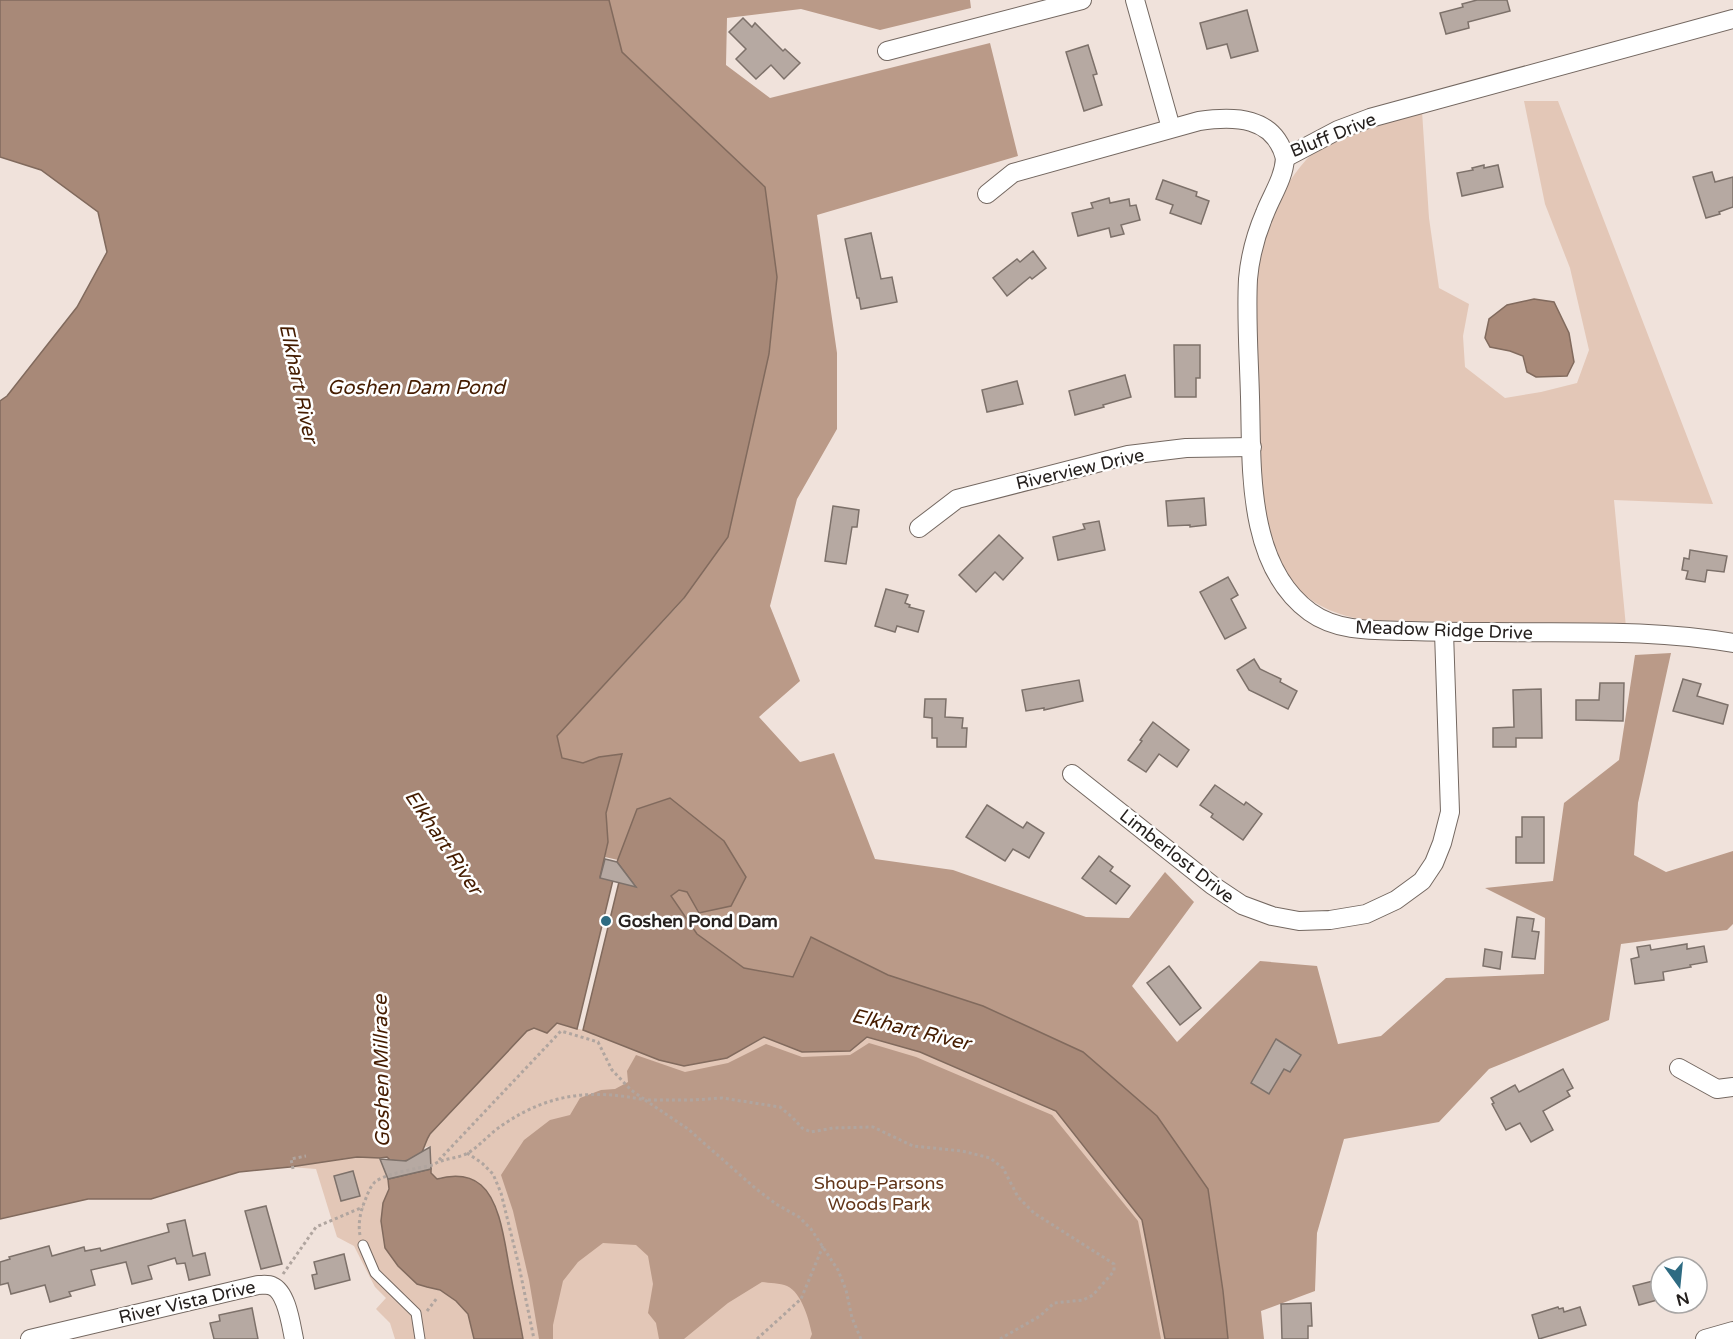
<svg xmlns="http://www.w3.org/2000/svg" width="1733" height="1339" font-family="'Varela Round',sans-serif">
<rect width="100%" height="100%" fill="#f0e2db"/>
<g fill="#e3c7b7">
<path d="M1524,101h34l155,403 -99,-4 12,127 -262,-7c-34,-7 -59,-17 -78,-48 -30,-49 -27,-135 -28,-192 -2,-46 -6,-94 6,-140 8,-29 22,-58 42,-80 23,-26 83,-39 116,-49l7,107 10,70 30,16 -6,32 2,31 40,31 36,-6 36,-9 12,-33 -19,-82 -25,-64z"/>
<path d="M557,1023l26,7 76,30 25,6 43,-8 38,-21 37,15 48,-1 17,-14 53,15 136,59 86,109 23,119h-642l-23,-118 -59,-44 -4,2 -6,-6 -1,-27 -7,2 7,-14 97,-103 7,-3 13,5z"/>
<path d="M357,1157l23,1c9,21 13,23 3,45l44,84c16,3 33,12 41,27 4,7 5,17 6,25h-79l-5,-16 -14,-14 10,-11 -11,-11 -21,-41 -17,-9 -21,-68 -26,-2z"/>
</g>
<g fill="#ba9a88">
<path d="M609,0h361l1,8 -91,22 -79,-21 -74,9 -1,47 44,33 220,-55 28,113 -201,59 20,138v76l-40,70 -27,107 30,75 -41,36 41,45 34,-9 41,106 78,11 133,47 43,1 36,-46 29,30 -62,84 45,56 83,-81 57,5 21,78 43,-8 65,-58 98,-4 1,-56 -60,-30 68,-7 11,-78 55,-43 16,-105 36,-2 -33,150 -4,52 32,17 67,-21v73l-6,6 -106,14 -12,76 -120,49 -50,53 -95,17 -27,94 -2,58 -54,20 3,28h-36l-5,-48 -15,-102 -125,-137 -100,-46 -95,-31 -77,-37 -18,39 -49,-9 -48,-34 -25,-38 8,-6 8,2 -13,-89 -4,-5 -33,11 -19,51 -13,-3 3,-15 -2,-29 16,-59 -23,3 -16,6 -21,-5 -5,-22 127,-137 85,-244 8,-78 -12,-90 -143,-135z"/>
<path d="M869,1043l47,14 136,58 86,106 23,118h-351l2,-5c-3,-14 -10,-41 -25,-48 -7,-3 -18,-3 -25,-4l-34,21 -44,36h-25l-3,-16 -8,-10 5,-29 -5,-28 -12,-11 -33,-2 -25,19 -15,19 -10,44v14h-14l-10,-59 -16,-69 -12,-36 23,-35 26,-20 20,-5 10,-17 21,-8 14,-1 13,-7 -1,-11 9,-16 49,17 43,-9 38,-19 36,13 48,-2z"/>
</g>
<g fill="#a88978" stroke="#816a5d" stroke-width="1.5">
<path d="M0,0h609l13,52 143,135 12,90 -8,77 -41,183 -44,61 -127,138 5,22 21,5 16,-6 23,-3 -16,59 2,29 -8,35 13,3 -36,149 -20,-6 -10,10 -13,-5 -7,3 -97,103c-4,6 -5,12 -8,18 -7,10 -21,10 -32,8l-3,-3 -7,1 -23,-1 -67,10 -51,5 -88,27h-63l-88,20v-818l7,-5 70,-89 30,-55 -9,-40 -57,-42 -41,-13z"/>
<path d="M1534,299l20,3 15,31 5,29 -7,14 -31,1 -9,-5 -4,-16 -13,-5 -20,-4 -5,-9 4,-19 18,-14z"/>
<path d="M670,798l54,43 22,36 -15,29 -32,7 -12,-21 -8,-2 -8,6 26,38 47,34 49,9 18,-40 77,38 95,31 100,46 74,64 51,73 15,102 5,48h-63l-23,-119 -86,-109 -136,-59 -53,-15 -17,14 -48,1 -38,-15 -37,21 -43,8 -25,-6 -76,-30 36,-148 16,4 -18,-24 20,-53z"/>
<path d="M431,1169v4l6,6c15,-4 31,-5 44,6 20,17 24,61 29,86 4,23 9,45 13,68h-49l-6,-25 -12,-13 -16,-11 -13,-3 -10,-3 -19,-18 -13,-18 -4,-27 2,-18 6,-14 -1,-10z"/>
</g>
<g fill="#b6a9a2" stroke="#7d716a" stroke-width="1.5">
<path d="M1477,0h30l3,11 -42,11 1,6 -23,6 -6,-21 23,-6 -1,-3z"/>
<path d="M1247,10l11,41 -27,7 -4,-14 -20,5 -7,-26z"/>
<path d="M743,18l9,9 3,-4 28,28 2,-2 15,14 -16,16 -13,-14 -15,14 -20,-20 10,-10 -17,-17z"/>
<path d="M1088,45l9,29 -4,1 9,30 -18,6 -18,-59z"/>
<path d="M1484,165v3l14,-3 5,22 -41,9 -5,-23 16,-3 -1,-2z"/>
<path d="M1712,172l3,10 18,-5v30l-14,5 1,2 -14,4 -13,-41z"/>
<path d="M1163,180l34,12 -1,4 13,5 -8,23 -31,-11 3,-8 -17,-6z"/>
<path d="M1109,198l1,5 19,-4 1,7 6,-1 4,15 -19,5 3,9 -13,3 -2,-9 -31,8 -6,-23 21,-5 -2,-5z"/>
<path d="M871,233l10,46 11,-2 5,25 -36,7 -2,-11h-2l-12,-59z"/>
<path d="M1033,251l13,17 -14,11 -2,-2 -23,19 -14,-18 24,-19 3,3z"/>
<path d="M1174,345h26v33h-4v19h-21z"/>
<path d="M1125,375l6,22 -28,8 1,2 -29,8 -6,-24z"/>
<path d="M1017,381l6,23 -36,8 -5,-22z"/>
<path d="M1204,498l2,27 -16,2v-2l-22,1 -2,-25z"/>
<path d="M833,506l26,4 -2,17h-5l-6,37 -21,-3z"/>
<path d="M1099,521l6,29 -47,10 -5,-23 32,-8 -2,-5z"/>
<path d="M999,535l24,23 -20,22 -8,-8 -19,20 -17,-17z"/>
<path d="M1690,550l37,6 -3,16 -17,-2 -2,12 -19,-3 2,-8 -6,-1 2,-12 5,1z"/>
<path d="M1228,577l10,18 -7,4 15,29 -21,11 -25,-47z"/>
<path d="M886,589l22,6 -3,8 5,2 -1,2 15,4 -6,21 -21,-6 -2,6 -20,-6z"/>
<path d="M1254,659l6,10 21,10 -1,3 17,9 -9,18 -39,-19 -12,-20z"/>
<path d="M1683,679l18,5 -4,12 31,9 -5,19 -50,-13z"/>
<path d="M1079,680l4,21 -39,9v-2l-18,3 -4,-21z"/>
<path d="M1600,683h24l-1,38 -47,-1v-20h23z"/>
<path d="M1541,689l1,49h-26v9h-23v-19l21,-1 -1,-37z"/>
<path d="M925,699h21l-1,18 18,1 -1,10h5l-1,19h-29v-9h-5v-20l-8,-1z"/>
<path d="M1153,722l36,28 -12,17 -18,-13 -13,18 -18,-12 14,-19 -2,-1z"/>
<path d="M1215,785l29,20 2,-3 16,12 -19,26 -32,-23 2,-3 -13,-9z"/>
<path d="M987,805l36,23 4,-6 17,11 -15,25 -16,-9 -8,12 -39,-24z"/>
<path d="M1522,817h22v46h-28v-26h6z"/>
<path d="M1099,856l14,11 -3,4 20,15 -14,18 -34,-26z"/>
<path d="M605,859l12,3 19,25 -36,-9z"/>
<path d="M1517,917l17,2 -2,12 7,1 -4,27 -23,-2z"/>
<path d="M1687,944v5l17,-3 3,16 -17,3 1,2 -28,5 1,8 -29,4 -4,-25 8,-2 -2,-10 13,-2 1,5z"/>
<path d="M1485,949l17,3 -2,17 -17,-3z"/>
<path d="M1169,966l32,42 -21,17 -33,-42z"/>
<path d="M1276,1039l25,16 -11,17 -6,-3 -15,25 -18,-11z"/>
<path d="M1563,1069l10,19 -6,3 3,5 -27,15 10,19 -22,12 -11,-19 -14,7 -14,-26 2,-1 -3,-5 24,-13 4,7z"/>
<path d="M430,1147l1,22 -43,10 -8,-20 26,2z"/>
<path d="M353,1171l7,25 -19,5 -7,-25z"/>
<path d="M266,1206l16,58 -21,5 -16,-58z"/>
<path d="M185,1220l8,36 12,-3 5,22 -21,5 -4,-17 -8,1 -2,-6 -27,8 4,13 -20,5 -6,-22 -35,8 4,15 -26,7 2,4 -21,6 -5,-17 -34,9 -3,-11 -8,2v-23l10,-3 -1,-2 40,-11 3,10 32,-9 1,4 15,-3 1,3 68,-19 -2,-8z"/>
<path d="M344,1254l6,26 -35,9 -3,-14 5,-1 -3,-12z"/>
<path d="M1661,1279v20l-22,6 -6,-19z"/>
<path d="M1311,1303l1,23h-4v13h-26l-1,-35z"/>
<path d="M1558,1307l1,2 4,-1 1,4 16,-5 6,18 -47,14 -7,-24z"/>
<path d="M252,1308l6,31h-44l-4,-16 10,-2 -1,-6z"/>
</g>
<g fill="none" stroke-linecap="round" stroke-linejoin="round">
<defs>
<path id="service" d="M363,1245l12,28 41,40 4,26"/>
<g id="minor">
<path d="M1135,0l36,128"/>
<path d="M887,51l195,-51"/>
<path d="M1285,158c-1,20 -13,37 -20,55 -9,21 -15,43 -17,66 -2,39 1,79 2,118 2,70 -4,168 60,215 29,21 67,18 101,19 27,1 55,1 82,1 80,1 161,-3 240,11"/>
<path d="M987,194l26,-21 186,-52c35,-5 75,-5 86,37l53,-28 32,-12 363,-99"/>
<path d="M919,528l38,-29 171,-44 58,-7 66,-1"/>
<path d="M1072,774l140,111 30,20 30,11 27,5 31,-1 36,-6 30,-14 26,-19 12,-18 8,-20 8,-31 -6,-180"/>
<path d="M1679,1068l38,21 16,-2"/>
<path d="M30,1339l228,-54c5,0 10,-1 14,1 15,6 19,39 22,53"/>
<path d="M1705,1339l28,-8"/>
</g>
</defs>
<use href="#service" stroke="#746861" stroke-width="11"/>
<use href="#minor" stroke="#746861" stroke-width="20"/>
<g stroke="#b0a59f" stroke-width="3" stroke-dasharray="3 3" stroke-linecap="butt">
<path d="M467,1153l15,10 11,11 8,19 18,73 15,73"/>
<path d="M439,1160l122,-129 37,11 14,28 19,20 13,9"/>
<path d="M293,1169l-2,-10 15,-3"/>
<path d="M360,1235c-2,-10 0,-22 4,-32 3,-7 5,-15 11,-21 9,-8 44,-14 58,-17 10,-7 24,-6 35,-12 13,-8 23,-21 36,-29 46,-31 88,-35 141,-24"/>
<path d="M283,1274l33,-47 47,-20"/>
<path d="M427,1311l10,-13"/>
<path d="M757,1339l44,-40 22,-53"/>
<path d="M861,1339l-9,-21 -6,-28 -8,-20 -27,-41 -12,-12 -23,-13 -21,-16 -67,-59 -43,-29h48l29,-2 58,9 12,10 10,11 9,4 22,-4 40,-1 40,19 49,5 28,7 13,10 15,29 16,16 80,51v7l-21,24 -10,5 -29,3 -14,13 -40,23"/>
</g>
<use href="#service" stroke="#fff" stroke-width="9"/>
<use href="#minor" stroke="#fff" stroke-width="18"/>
</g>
<circle fill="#2e6b82" stroke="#fff" stroke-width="2" cx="606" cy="921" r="6"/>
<g text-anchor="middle" stroke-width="5" stroke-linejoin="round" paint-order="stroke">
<g font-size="18" fill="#25201e" stroke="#fff">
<text transform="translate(1333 135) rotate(-22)" y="6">Bluff Drive</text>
<text transform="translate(1080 469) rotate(-13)" y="6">Riverview Drive</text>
<text transform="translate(1444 630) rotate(2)" y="6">Meadow Ridge Drive</text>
<text transform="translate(1177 856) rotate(38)" y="6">Limberlost Drive</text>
<text transform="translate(187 1302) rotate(-13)" y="6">River Vista Drive</text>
</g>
<g font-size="18" font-weight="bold" fill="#25201e" stroke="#fff" text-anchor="start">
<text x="618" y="927">Goshen Pond Dam</text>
</g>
<g font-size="18" fill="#62361a" stroke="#fff">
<text x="879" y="1189">Shoup-Parsons<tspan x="879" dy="21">Woods Park</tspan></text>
</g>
<g font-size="20" font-style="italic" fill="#451c00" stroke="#fff">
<text transform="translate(299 383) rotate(78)" y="7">Elkhart River</text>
<text x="416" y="394">Goshen Dam Pond</text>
<text transform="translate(444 842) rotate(56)" y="7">Elkhart River</text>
<text transform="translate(911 1029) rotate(14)" y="7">Elkhart River</text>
<text transform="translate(381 1071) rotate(-91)" y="7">Goshen Millrace</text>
</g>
</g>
<g transform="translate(1679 1285) rotate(165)"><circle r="28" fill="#ffffff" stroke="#a8a6a5" stroke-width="1.5"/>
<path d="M0-4.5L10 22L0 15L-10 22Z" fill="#2e6b82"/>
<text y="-9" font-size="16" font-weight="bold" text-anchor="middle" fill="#25201e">N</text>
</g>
</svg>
